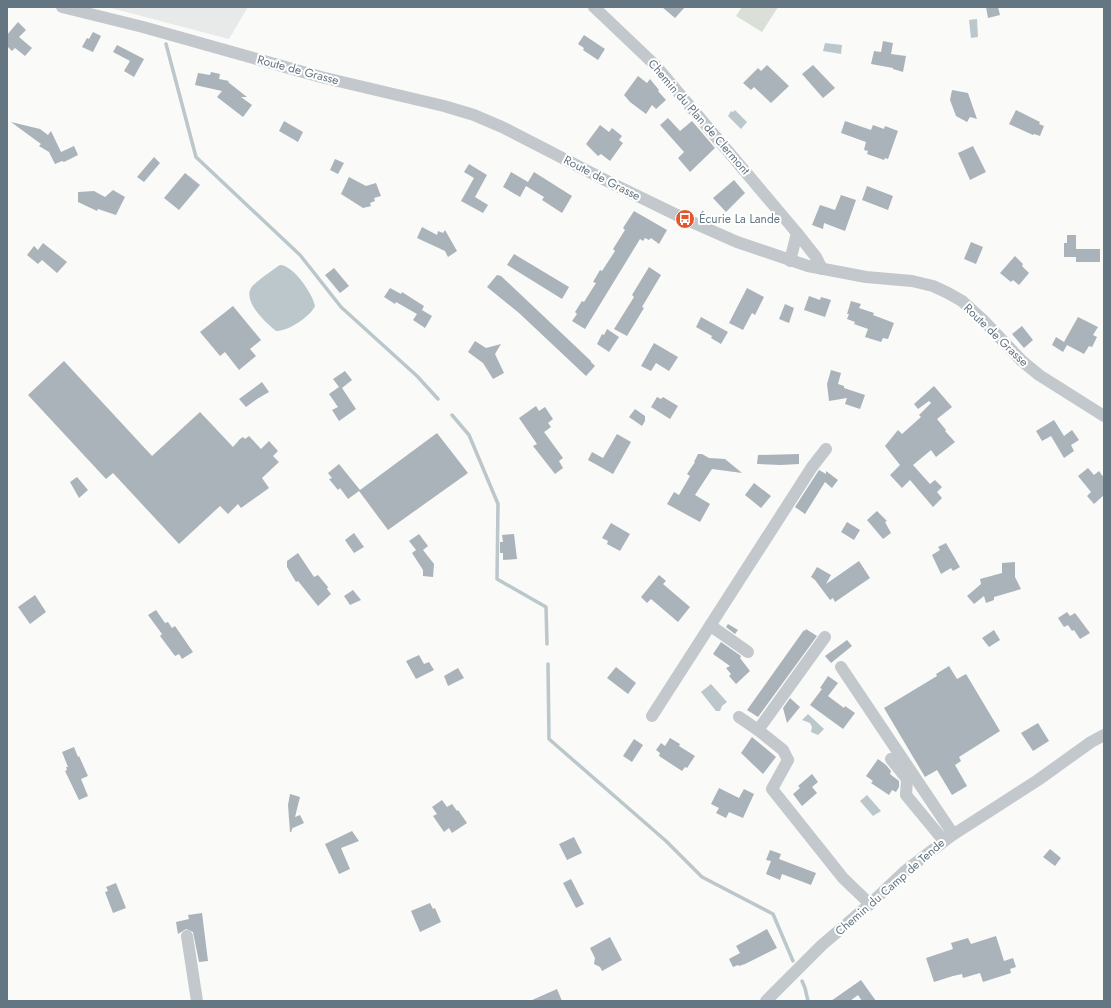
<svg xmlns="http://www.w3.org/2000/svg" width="1111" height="1008" font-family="Jost,sans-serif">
<rect width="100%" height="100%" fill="#fafaf8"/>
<path fill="#e8e9e9" d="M107,7h141l-19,32z"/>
<path fill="#dadfd7" d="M742,7h36l-16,25 -26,-16z"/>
<g fill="#bbc7cb">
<path d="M977,19l1,18 -7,1 -2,-18z"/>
<path d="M825,43l17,2 -1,9 -18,-3z"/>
<path d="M735,110l12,12 -6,7 -13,-13 3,-5 2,1z"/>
<path d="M280,265c13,0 33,29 35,41 -4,10 -28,26 -39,25 -10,-8 -33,-29 -25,-43 2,-4 24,-20 29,-23z"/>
<path d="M711,684l16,18 -5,4 -2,5h-4l-15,-19z"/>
<path d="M808,714l16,15 -6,6 -7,-3 1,-5 -2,-4 -8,-3z"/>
<path d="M867,795l14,16 -8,5 -13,-15z"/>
</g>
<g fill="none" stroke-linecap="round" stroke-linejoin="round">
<g stroke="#bbc7cb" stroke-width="3.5">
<path d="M166,44l30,113 104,98 41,52 76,69 21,23"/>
<path d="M452,415l17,20 29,69 -1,75 49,28 1,37"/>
<path d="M548,664l1,75 117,102 36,36 71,37 20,47"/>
<path d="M802,981l3,7 3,13"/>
</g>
</g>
<g fill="#aab3b9">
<path d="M662,7h23l-10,11z"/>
<path d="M986,7h12l2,8 -12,3z"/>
<path d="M18,22l8,8 -7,7 13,11 -7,8 -10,-8 -3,3 -5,-5v-11z"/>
<path d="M93,32l8,4 -8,16 -11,-5 5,-9 2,1z"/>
<path d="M584,35l21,14 -7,11 -15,-10 1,-2 -6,-4z"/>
<path d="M883,41l10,2 -2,11 15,2 -3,16 -10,-3v-1l-22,-4 3,-13 7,1z"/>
<path d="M117,45l27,14 -10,18 -10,-6 6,-10 -17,-9z"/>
<path d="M767,65l22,21 -18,17 -17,-16 -3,3 -8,-7 15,-15 3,3z"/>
<path d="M813,65l22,23 -12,10 -21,-24z"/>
<path d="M211,72l9,2 -1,5 10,2 -1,1 19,15h-6l11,8 -9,12 -26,-20 5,-6 -27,-6 3,-12 12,2z"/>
<path d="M638,76l9,7 3,-4 9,11 -1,1 8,9 -10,9 -4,-4 -6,9 -16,-12 -6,-7z"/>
<path d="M952,90l16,3 9,26 -7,-2 -3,5 -11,-6 -6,-16z"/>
<path d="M1016,110l24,12 -1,2 5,2 -4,10 -6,-2 -1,1 -24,-11z"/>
<path d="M668,118l12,13 12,-10 23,27 -25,24 -12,-14 6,-6 -24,-27z"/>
<path d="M284,121l19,11 -5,10 -19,-11z"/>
<path d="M845,121l26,9 2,-5 11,4 1,-3 13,5 -10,28 -3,-1 -1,2 -17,-6 1,-3 -4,-1 2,-8 -25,-9z"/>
<path d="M11,122l29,7 8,6 3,-4 10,21 13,-6 4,9 -14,7 -2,-1 -7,3 -6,-12 -10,-6 2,-2z"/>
<path d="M600,125l9,7 3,-4 10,8 -3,4 4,3 -13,18 -9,-7 -3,2 -12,-12z"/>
<path d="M973,146l13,26 -16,8 -12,-27z"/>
<path d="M154,157l6,6 -16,19 -7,-5z"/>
<path d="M335,159l9,4 -6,11 -8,-4z"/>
<path d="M469,164l18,11 -12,22 13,8 -5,8 -22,-12 13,-23 -10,-6z"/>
<path d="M511,172l17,10 6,-10 38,24 -10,17 -20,-13 2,-3 -18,-11 -6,11 -17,-10z"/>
<path d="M185,173l15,12 -21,25 -15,-12z"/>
<path d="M349,177l17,9 10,-3 5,13 -7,2 1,3 -5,2 1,3 -8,2 -22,-14z"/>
<path d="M734,180l11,13 -19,19 -13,-14z"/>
<path d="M867,186l26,10 -5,14 -26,-10z"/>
<path d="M113,190l12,7 -9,18 -18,-6 -1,2 -19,-9v-10l16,-1 11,6z"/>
<path d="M841,195l15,5 -11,31 -21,-8 -1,6 -11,-4 8,-20 15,5z"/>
<path d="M634,211l33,19 -8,14 -8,-6 -2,2 -4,-2 -2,3 -3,-2 -55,90 -13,-8 5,-7 -2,-2 7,-11 2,1 12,-19 -3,-1 7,-12 2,1 13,-20 -2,-2 12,-19 -2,-2z"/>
<path d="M422,227l15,8 1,-4 5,2 2,-3 12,21 -9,6 -3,-6 -28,-13z"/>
<path d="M1067,235h9v14h24v13h-24v-5h-12v-14h3z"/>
<path d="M971,242l12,5 -7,17 -12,-5z"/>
<path d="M43,243l24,19 -10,11 -15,-13 -4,4 -11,-9 7,-9 4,4z"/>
<path d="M514,254l55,33 -7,12 -55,-34z"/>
<path d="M1015,256l8,8 -1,2 7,7 -10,12 -6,-5 -2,2 -11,-9z"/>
<path d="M649,267l12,8 -19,32 2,1 -17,28 -13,-7 20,-32 -2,-2z"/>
<path d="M334,268l15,18 -9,7 -15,-18z"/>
<path d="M497,275l4,1 90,85v1l4,4 -9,10 -67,-63 -32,-26z"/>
<path d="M390,288l11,6 1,-2 22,14 -2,4 10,6 -7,12 -12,-8 4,-6 -21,-12 -1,2 -11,-7z"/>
<path d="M747,288l17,9 -9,18 -3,-2 -9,17 -14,-7z"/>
<path d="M809,296l11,4 1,-3 10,3 -6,17 -21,-7z"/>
<path d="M851,301l10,3 -2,4 15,5 -1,2 21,8 -6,16 -5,-1 -2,4 -16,-5 3,-8 -14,-5 1,-2 -8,-3 2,-5h-2z"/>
<path d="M785,304l9,4 -5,15 -10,-4z"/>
<path d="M233,306l28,34 -11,9 6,7 -17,14 -14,-18 -5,4 -20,-24z"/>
<path d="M701,317l27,15 -7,12 -10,-6 1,-2 -16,-9z"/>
<path d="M1078,317l20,10 -5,8 4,2 -5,10 -3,-1 -5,8 -17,-9 -4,7 -11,-7 4,-8 8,5z"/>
<path d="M1022,326l11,14 -9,8 -12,-14z"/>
<path d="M607,329l12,8 -10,15 -12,-8 5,-10 2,1z"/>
<path d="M475,341l11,7 15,-4 -6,10 9,19 -11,6 -10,-16 -15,-11z"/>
<path d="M654,343l24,14 -9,14 -13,-8 -5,8 -10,-5z"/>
<path d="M64,361l88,95 48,-44 33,35 7,-8 3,-2 2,2 4,-3 12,13 8,-8 9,10 -5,5 6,6 -17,16 7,10 -28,20 -3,-4 -10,10 -8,-8 -41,38 -66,-71 -7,6 -78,-84z"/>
<path d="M831,370l10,3 -3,11 6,2v2l21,7 -5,14 -15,-5 2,-6 -18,3 -2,-17z"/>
<path d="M345,371l7,9 -10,8 14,21 -17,12 -7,-11 6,-3 -9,-13 10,-7 -6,-8z"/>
<path d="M262,382l7,10 -12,7 -11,8 -7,-8z"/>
<path d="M934,386l18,21 -15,12 9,11 -1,1 10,11 -19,15 -5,-7 -18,15 17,19 5,-4 7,7 -5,5 5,6 -9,9 -23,-27 -8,8 -12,-13 10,-10 -15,-19 13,-16 4,4 19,-17 -2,-2 12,-12 -2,-2 -11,8 -4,-5z"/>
<path d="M657,397l4,2 2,-2 15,9 -8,13 -19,-12z"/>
<path d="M536,406l3,5 6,-4 8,12 -5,4 3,4 -7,5 19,26 -4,3 4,7 -8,6 -22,-28 4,-2 -18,-26z"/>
<path d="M635,409l10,7v5l-3,5 -13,-9z"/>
<path d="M1054,420l10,16 8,-6 7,10 -8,5 3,6 -10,7 -13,-22 -9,5 -6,-10z"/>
<path d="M437,433l31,40 -80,57 -29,-39 -11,8 -8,-11 -2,2 -9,-11 3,-1 -4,-5 11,-9 21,26z"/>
<path d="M617,434l14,8 -18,32 -25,-14 4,-8 11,6z"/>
<path d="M698,454h4l7,4 16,1 17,14 -30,-4 -17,26 15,9 -10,18 -33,-18 7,-12 5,3 11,-19 -3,-2 8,-12h-1z"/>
<path d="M799,454v10l-18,1 -24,-1 1,-9z"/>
<path d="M1088,468l6,7 5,-4 5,7v17l-10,9 -7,-8 4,-4 -13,-16z"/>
<path d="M819,470l7,4v-3l12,9 -6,8 -7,-6 -20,32 -10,-7z"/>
<path d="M77,477l11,13 -9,8 -9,-16z"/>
<path d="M754,483l17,13 -10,12 -16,-13z"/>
<path d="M877,511l10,10 -2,1 6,11 -8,6 -16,-19z"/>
<path d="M847,522l13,8 -6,10 -13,-8z"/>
<path d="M611,523l19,11 -10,17 -13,-7 1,-3 -6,-3z"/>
<path d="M354,533l10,14 -10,6 -9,-13z"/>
<path d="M419,534l9,12 -5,4 11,14 -1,13 -10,-1v-6l-11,-17 4,-3 -7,-9z"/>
<path d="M514,534l3,25 -14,1v-7h-3v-11h3l-1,-7z"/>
<path d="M946,543l14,24 -7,4 -2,-3 -10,6 -9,-19 8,-5 -2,-3z"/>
<path d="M298,553l16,24 4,-2 10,12 -1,2 4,5 -13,12 -20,-25 -2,1 -9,-15v-6z"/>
<path d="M859,561l11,17 -35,24 -2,-4 -3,2 -15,-20 -4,-3 6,-10 14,8 -5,9z"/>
<path d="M1015,562v15l6,12 -27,8v3l-8,3 -2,-7 -10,8 -7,-8 14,-12 -1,-5 22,-6v-10z"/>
<path d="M659,575l7,6 -3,3 27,23 -12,15 -27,-23 -4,4 -6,-6z"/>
<path d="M353,590l8,10 -11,5 -6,-9z"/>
<path d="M35,595l11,17 -16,12 -12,-17z"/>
<path d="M156,610l9,13 3,-1 4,6 3,-2 18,26 -11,7 -3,-5 -4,2 -15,-20 2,-2 -14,-19z"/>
<path d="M1067,612l3,4 5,-3 15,20 -10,6 -6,-9 -2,1 -4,-6 -4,2 -6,-9z"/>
<path d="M728,624l10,6 -3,4 -9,-7z"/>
<path d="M806,629l11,7 -59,81 -11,-7 57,-80 1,1z"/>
<path d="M994,630l6,10 -11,7 -7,-9z"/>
<path d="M847,640l5,6 -21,17 -6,-7z"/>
<path d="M721,642l20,14 -1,2 10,13 -14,13 -7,-8 2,-2 -5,-6 4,-2 -17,-12z"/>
<path d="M419,655l5,9 5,-2 5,8 -18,9 -10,-18z"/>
<path d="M949,666l8,13 9,-5 34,57 -41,26 2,4 -6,4 12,21 -15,9 -15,-25 -12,7 -41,-69 53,-32 -1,-2z"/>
<path d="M616,667l20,16 -8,11 -21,-16z"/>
<path d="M458,668l6,10 -16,8 -4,-10z"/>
<path d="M828,676l10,7 -10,13 16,12 1,-2 10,7 -12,16 -33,-24 12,-16 -2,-1z"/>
<path d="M790,698l10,9 -13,16 -4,-15z"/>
<path d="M1038,723l11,18 -16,10 -12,-18z"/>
<path d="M752,737l24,20 -13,17 -22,-21z"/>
<path d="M670,738l10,6 -1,2 16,10 -8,12 -2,-1 -3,4 -23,-15 1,-3 -4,-3 5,-7 4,3z"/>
<path d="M634,739l9,6 -11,17 -9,-6z"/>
<path d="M74,747l4,10 1,-1 9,20 -7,3 7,17 -9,4 -14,-29 2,-1 -1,-3h2l-6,-15z"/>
<path d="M878,759l8,6 5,6 -1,3 9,7v6l-3,5 -4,-2 -3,5 -18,-12 2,-2 -7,-5z"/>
<path d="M812,774l6,8 -6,5 5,6 -15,13 -9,-12 7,-6 -2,-2z"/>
<path d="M719,788l20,10 5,-9 10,5 -11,24 -14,-6 -3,6 -10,-5 3,-5 -8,-4z"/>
<path d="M290,794l10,3 -5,20 5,-2 4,8 -11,5v-1l-2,5h-1l-2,-27z"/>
<path d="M442,800l5,7 5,-3 5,7 1,-1 9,13 -15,10 -3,-5 -5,4 -11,-16 4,-2 -5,-7z"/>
<path d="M352,831l7,10 -18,7 9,21 -11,5 -14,-30z"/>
<path d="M574,837l8,16 -15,7 -8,-16z"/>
<path d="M1050,849l11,9 -6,8 -12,-9z"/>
<path d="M770,850l11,4 -2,5 37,14 -5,12 -29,-11 -2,6 -14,-6 5,-13 -5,-1z"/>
<path d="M571,879l13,25 -8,4 -13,-25z"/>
<path d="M116,883l10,25 -13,5 -8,-21 3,-1 -2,-4z"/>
<path d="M430,903l3,6 2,-1 6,14 -21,10 -9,-21z"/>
<path d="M202,913l6,48 -9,1 -6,-30 -7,-3 -8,5 -2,-12 13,-3 -1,-4z"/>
<path d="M767,929l10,19 -32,16 -6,2 -1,-1 -5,2 -4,-8 11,-6 -4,-7z"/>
<path d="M996,936l8,25 9,-3 3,9 -6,2 1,4 -28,9 -3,-9 -17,5 -1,-4 -9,2 -19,6 -8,-24 27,-9 -2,-6 17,-5 3,6z"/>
<path d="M610,937l12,23 -20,11 -2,-4 -6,-3 1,-6 -5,-10z"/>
<path d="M861,980l15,21h-14l-4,-6 -8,6h-19z"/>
<path d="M557,989l5,12h-32z"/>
</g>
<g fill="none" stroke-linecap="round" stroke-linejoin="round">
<g stroke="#c3c8cc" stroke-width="12">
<path d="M62,7l81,20 178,50 123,29 30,9 28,12 109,56 74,36 52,23 71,24 58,11 46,4 21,5 15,7 14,8 21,19 39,41 17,14 65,41"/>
<path d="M594,7l62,59 141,167 19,24 6,12"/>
<path d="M790,261l7,-28"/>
<path d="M711,626l37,26"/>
<path d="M825,637l-67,93 25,20 5,10 -16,29 71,89 27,26"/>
<path d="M841,667l112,167"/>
<path d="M652,716l160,-249 14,-18"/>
<path d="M739,717l19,13"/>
<path d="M891,759l16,20 -1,16 38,46"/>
<path d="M187,936l10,65"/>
<path d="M766,1001l56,-56 48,-41 35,-33 46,-35 87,-56 53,-38 13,-7"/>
</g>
</g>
<defs>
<symbol id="bus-disc" viewBox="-11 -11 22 22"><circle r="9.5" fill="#e4572e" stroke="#fff"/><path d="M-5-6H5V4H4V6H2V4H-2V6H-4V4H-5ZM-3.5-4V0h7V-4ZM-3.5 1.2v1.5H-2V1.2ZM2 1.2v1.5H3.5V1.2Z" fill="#fff"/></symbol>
</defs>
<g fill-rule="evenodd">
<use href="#bus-disc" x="674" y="208" width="22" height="22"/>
</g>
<g text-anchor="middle" stroke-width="4" stroke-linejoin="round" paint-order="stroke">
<g font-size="12" fill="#657683" stroke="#fff">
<text transform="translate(298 70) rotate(15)" y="4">Route de Grasse</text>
<text transform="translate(699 117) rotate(49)" y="4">Chemin du Plan de Clermont</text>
<text transform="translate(602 178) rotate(27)" y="4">Route de Grasse</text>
<text transform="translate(996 335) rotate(44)" y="4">Route de Grasse</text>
<text transform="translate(890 887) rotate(-41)" y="4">Chemin du Camp de Tende</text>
</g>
<g font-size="12" fill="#657683" stroke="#fff" text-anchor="start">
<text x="699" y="223">Écurie La Lande</text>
</g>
</g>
<rect width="1111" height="1008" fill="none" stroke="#657683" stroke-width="16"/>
</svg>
